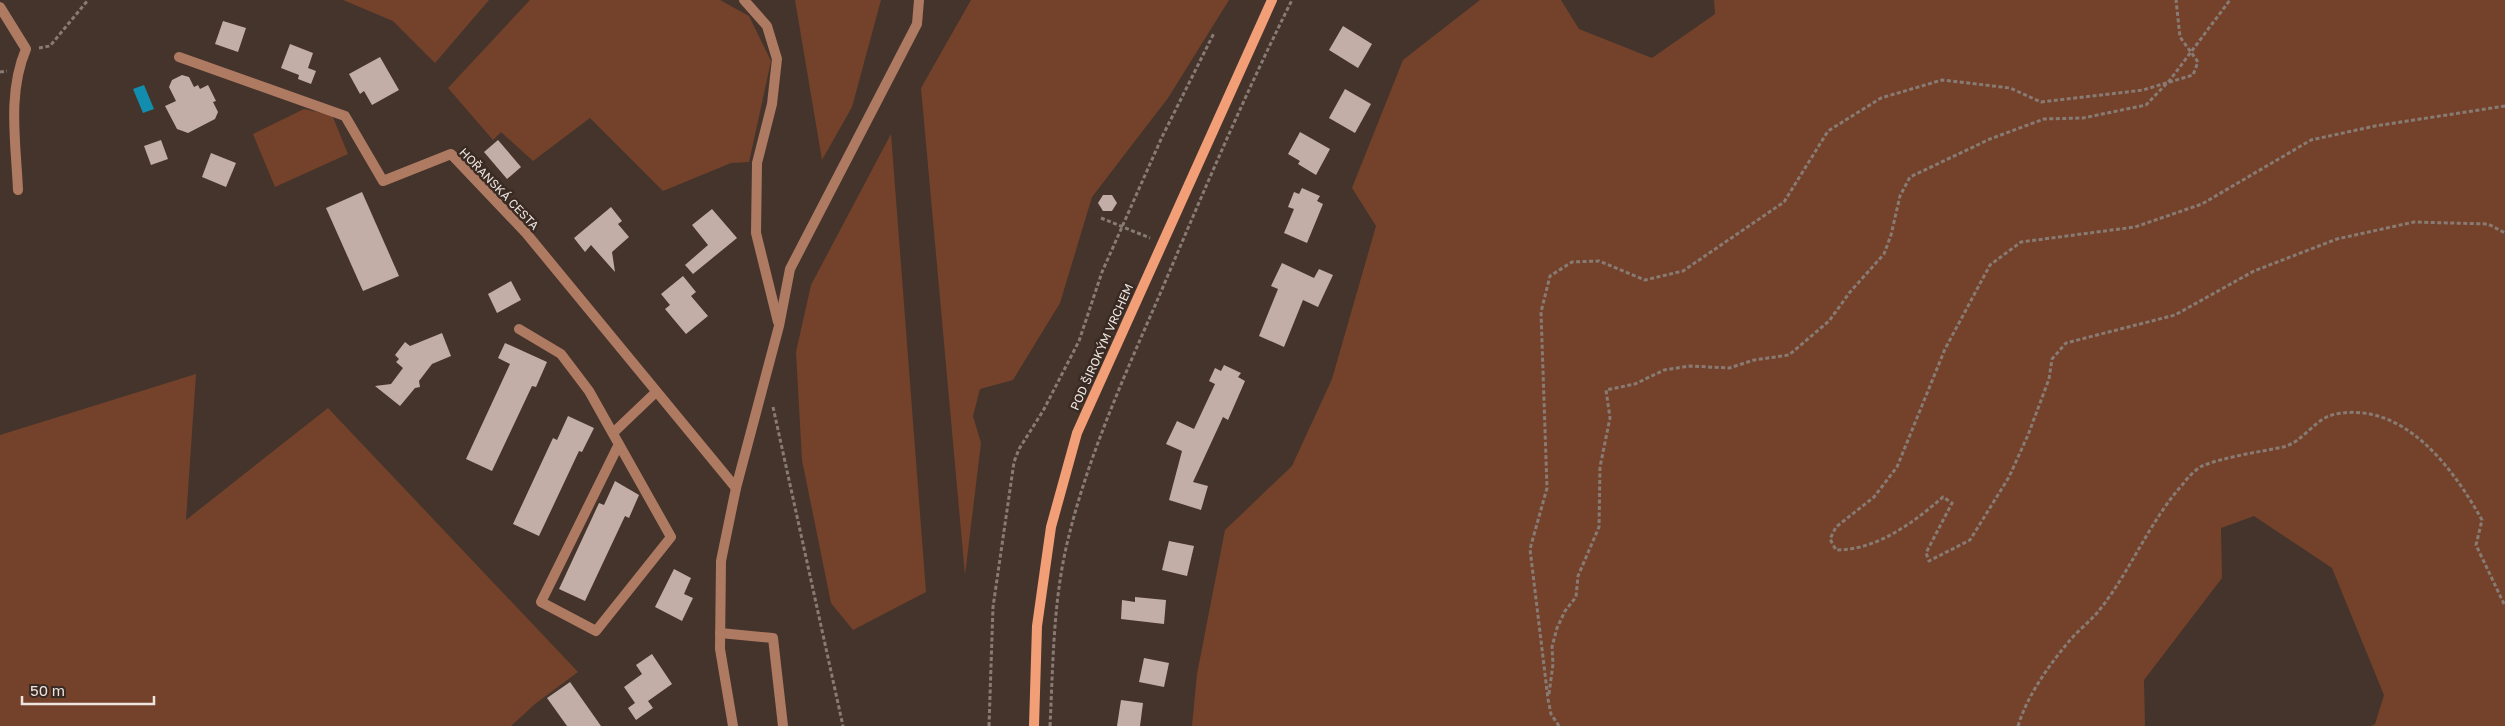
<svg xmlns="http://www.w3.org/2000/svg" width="2505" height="726" font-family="'Golos Text',sans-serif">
<rect width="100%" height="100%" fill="#44342c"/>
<g fill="#74422a">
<path d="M343,0h146l-54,63 -42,-42z"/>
<path d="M530,0h190l29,16 22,45 -22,101 -18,1 -68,28 -73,-73 -57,43 -32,-29 -8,8 -45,-52z"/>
<path d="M795,0h86l-29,107 -30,53z"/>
<path d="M971,0h258l-61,98 -76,99 -32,106 -47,77 -33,9 -7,27 8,27 -16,132 -44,-487z"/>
<path d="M1480,0h81l18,29 73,29 63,-44 -1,-14h791v726h-134l4,-2 9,-29 -52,-127 -78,-52 -33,12 1,50 -78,102 1,46h-953l5,-52 28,-144 67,-64 40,-87 44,-153 -24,-38 51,-128z"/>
<path d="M304,109l28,6 16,39 -73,33 -22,-53z"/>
<path d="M891,134l35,458 -73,38 -22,-27 -29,-143 -6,-108 15,-67z"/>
<path d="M196,374l-10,146 142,-112 250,264 -43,32 -24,22h-511v-291z"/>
</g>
<path fill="#138dae" d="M144,85l10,24 -11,4 -10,-24z"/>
<g fill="#c2aea6">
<path d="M223,21l23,7 -8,24 -23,-8z"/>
<path d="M1343,26l29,18 -14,24 -29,-18z"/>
<path d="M290,44l23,9 -5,15 8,3 -5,13 -13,-5 1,-4 -18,-7z"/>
<path d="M380,57l19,33 -27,15 -8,-14 -4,3 -11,-20z"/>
<path d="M182,75l7,2 5,10 4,-2 2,4 8,-4 8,16 -3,1 5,10 -3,7 -27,14 -11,-4 -12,-23 11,-5 -7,-14 3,-7z"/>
<path d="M1345,89l26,15 -16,29 -26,-15z"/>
<path d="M1300,132l30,17 -14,26 -18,-11 2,-3 -12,-7z"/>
<path d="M161,140l7,19 -17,6 -7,-19z"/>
<path d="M498,140l23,27 -14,12 -23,-27z"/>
<path d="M211,153l25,10 -10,24 -24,-10z"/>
<path d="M1302,188l18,8 -3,5 6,3 -16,39 -23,-10 10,-24 -6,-2 6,-15 5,2z"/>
<path d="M362,192l37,84 -36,15 -37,-83z"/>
<path d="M1103,195h9l5,8 -5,8h-9l-5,-8z"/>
<path d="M611,207l11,14 -4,3 11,13 -17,15 3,20 -24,-27 -6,7 -11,-14z"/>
<path d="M712,209l25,29 -44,36 -8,-9 23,-20 -16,-20z"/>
<path d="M1282,263l32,15 5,-9 14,6 -15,32 -15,-7 -19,47 -25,-11 19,-47 -7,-3z"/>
<path d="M683,276l13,16 -5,4 17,20 -22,18 -21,-25 5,-4 -9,-11z"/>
<path d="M511,281l10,19 -24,13 -9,-19z"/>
<path d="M442,333l9,23 -19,8 -13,17 1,6 -5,1 -15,18 -25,-20 16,-2 12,-16 -7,-6 3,-3 -4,-4 10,-13 5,4z"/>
<path d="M505,343l42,19 -11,25 -4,-1 -40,85 -26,-12 44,-95 -12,-6z"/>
<path d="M1224,365l17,8 -3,4 7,4 -17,39 -5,-3 -30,65 15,4 -7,24 -32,-10 13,-49 -16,-7 11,-23 17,8 21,-45 -6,-3 6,-13 6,3z"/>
<path d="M568,416l26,12 -12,24 -3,-1 -40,85 -26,-12 40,-86 4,2z"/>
<path d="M615,481l24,14 -10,23 -4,-2 -40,85 -26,-12 40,-86 5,2z"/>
<path d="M1169,541l25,5 -7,30 -25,-6z"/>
<path d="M674,569l17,9 -7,16 9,4 -11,23 -27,-14z"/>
<path d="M1135,597l31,3 -2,24 -43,-5 1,-19 13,2z"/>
<path d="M652,654l20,30 -24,17 5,7 -17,12 -8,-12 7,-5 -11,-16 18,-13 -6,-9z"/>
<path d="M1144,658l25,5 -5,24 -25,-5z"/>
<path d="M570,682l31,44h-34l-20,-28z"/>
<path d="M1121,700l22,3 -3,23h-23z"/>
</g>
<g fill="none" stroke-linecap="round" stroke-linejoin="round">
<g stroke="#887b74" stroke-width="3" stroke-dasharray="4 2.5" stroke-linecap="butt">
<path d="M39,48l11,-2 38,-46"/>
<path d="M0,72l7,-1"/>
<path d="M2505,106l-130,20 -64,14 -109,64 -67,23 -114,15 -31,23 -45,84 -48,118 -23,30 -38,30 -6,12 6,11c41,0 77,-27 107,-53l9,6 -26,50 3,8 41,-21 39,-63 19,-42 21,-56 3,-20 14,-16 109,-28 79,-44 83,-32 77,-17 74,2 17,9"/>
<path d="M1101,218l49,20"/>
<path d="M773,407l70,319"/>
<path d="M1549,694l4,-30 -1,-17 5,-19 8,-17 11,-14 2,-21 21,-49 1,-60 10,-49 -4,-28 29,-6 29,-14 26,-4 39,2 25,-8 35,-5 40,-34 21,-29 34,-38 7,-19 9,-39 10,-19 80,-38 54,-20 39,-1 63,-13 24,-25 60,-80"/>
<path d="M989,726l4,-119 21,-145 5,-13 24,-38 36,-70 23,-69 60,-135 52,-104"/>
<path d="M1050,726c3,-59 3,-120 16,-178 20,-88 58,-171 94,-254 42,-99 84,-198 132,-294"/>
<path d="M1559,726l-8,-12 -3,-15 -18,-150 17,-61 -6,-176 9,-36 22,-14 27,-1 46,19 38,-9 101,-69 44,-71 53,-33 61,-18 68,8 31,14 102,-12 50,-15 5,-13 -18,-25 -4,-37"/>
<path d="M2018,726c10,-32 31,-61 53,-87 8,-9 18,-17 26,-26 33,-40 51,-90 86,-129 4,-6 13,-15 19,-18 22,-9 57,-14 81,-19 21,-5 31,-29 53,-33 68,-13 117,54 146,106l-6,25 29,61"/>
</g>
<path stroke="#af7a62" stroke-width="10" d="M720,633l53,5 10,88"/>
<g stroke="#af7a62" stroke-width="10">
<path d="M744,0l23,26 10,33 -5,45 -15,59 -1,70 22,89"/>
<path d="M0,7l26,42c-19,45 -10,94 -8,141"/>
<path d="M179,57l166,59 38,65 68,-27 75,79 210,255"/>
<path d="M519,329l42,25 28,37 82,146 -75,94 -55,-29 78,-158"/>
<path d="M613,433l43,-41"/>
<path d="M733,726l-13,-77 1,-88 15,-73 43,-162 11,-57 127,-245 2,-24"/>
</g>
<path stroke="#f29e77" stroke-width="10" d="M1034,726l3,-100 14,-99 26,-94 195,-433"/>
</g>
<g text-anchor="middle" stroke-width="5" stroke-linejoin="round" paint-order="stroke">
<g font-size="12" fill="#eee4df" stroke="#392a23">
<text transform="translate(499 189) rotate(46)" y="4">HOŘANSKÁ CESTA</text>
<text transform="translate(1102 347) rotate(-66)" y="4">POD ŠIROKÝM VRCHEM</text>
</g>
</g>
<path d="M22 696v8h132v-8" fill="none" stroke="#eee4df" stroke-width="2.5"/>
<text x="30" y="696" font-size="15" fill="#eee4df" stroke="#392a23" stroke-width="4" paint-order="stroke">50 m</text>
</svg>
